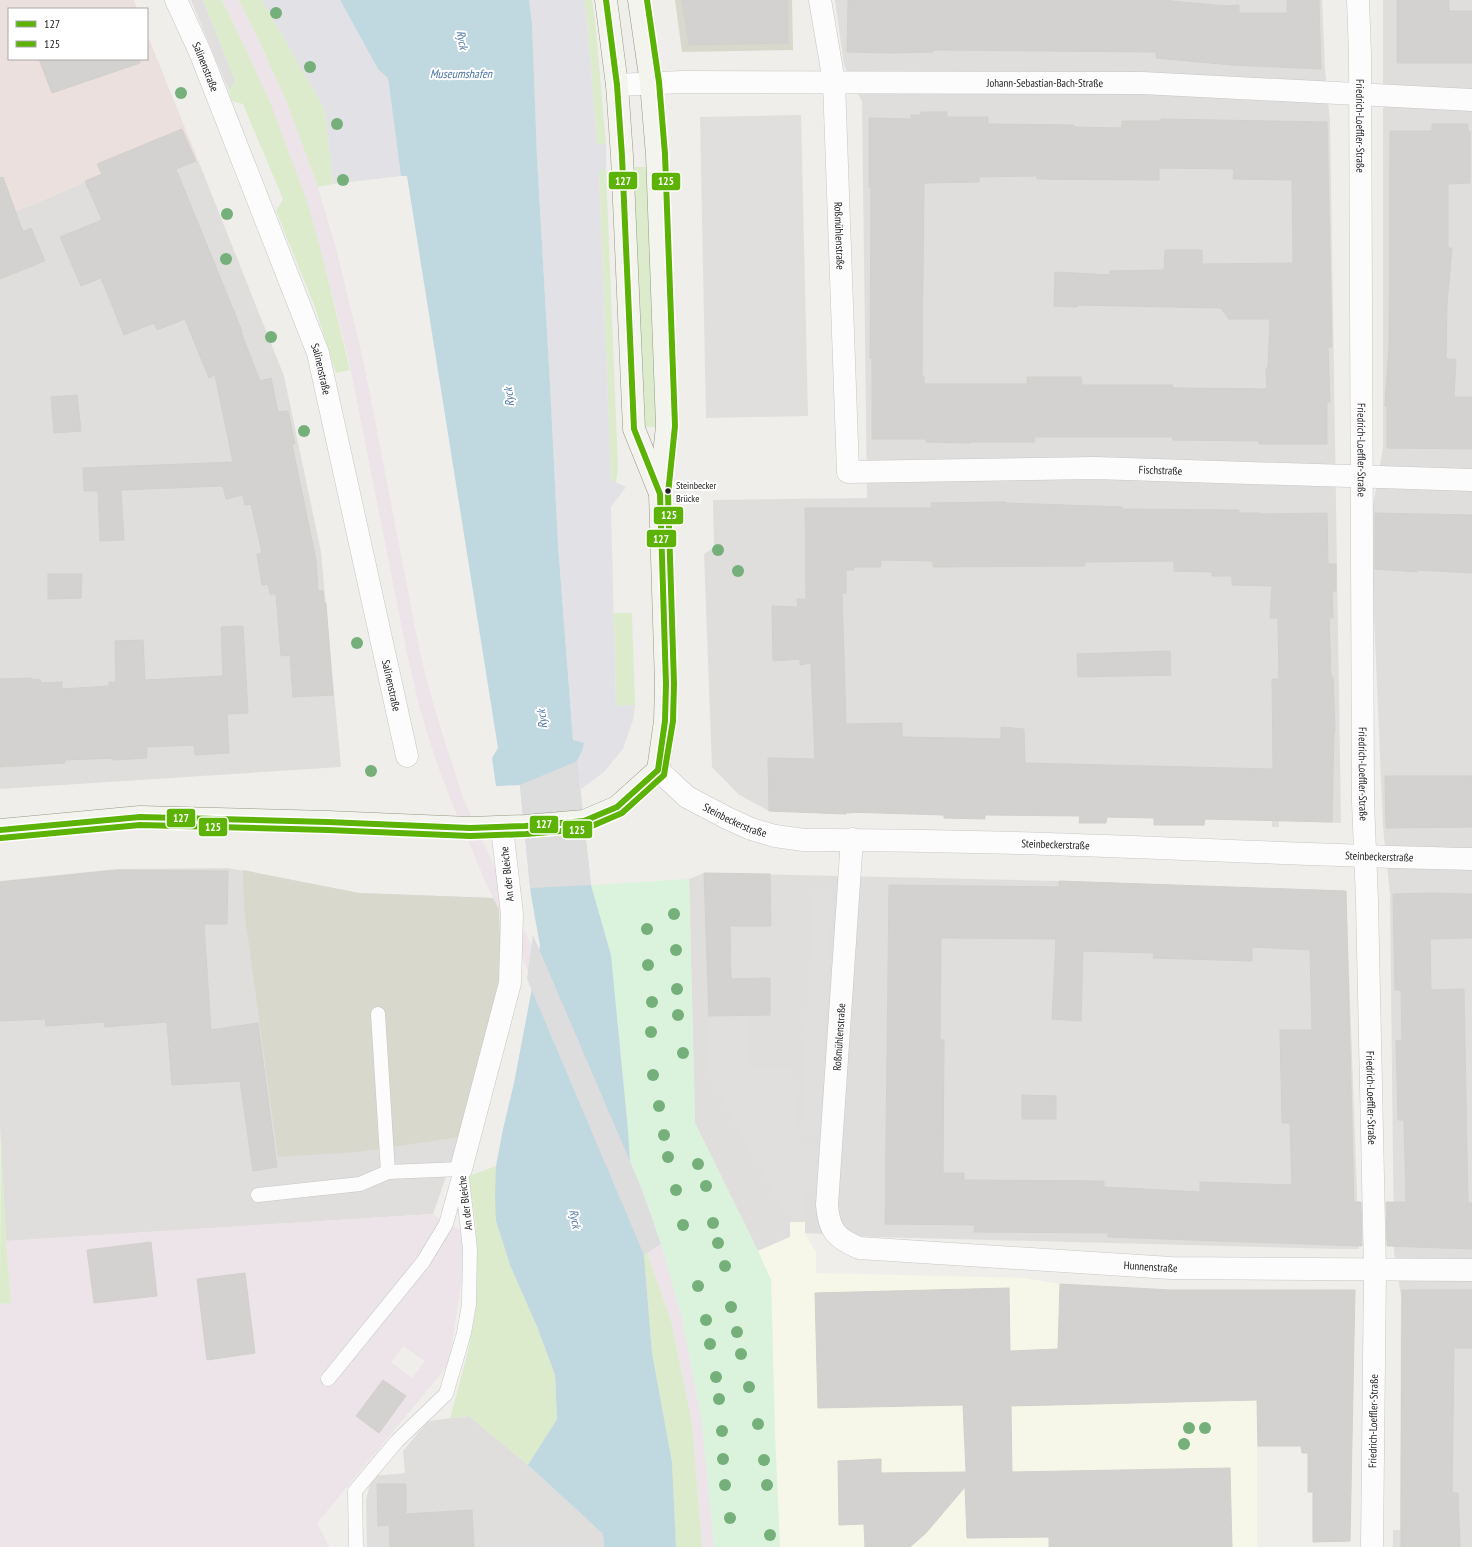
<svg xmlns="http://www.w3.org/2000/svg" width="1472" height="1547" font-family="'PT Sans Narrow',sans-serif">
<rect width="100%" height="100%" fill="#efeeeb"/>
<g fill="#dfdedc">
<path d="M835,0h487l3,69 5,53 11,701 -62,-2v6h-7v-6l-20,-1 -47,-1 -1,7 -7,-1v-6l-31,6h-12v-7l-47,-1 -1,6h-27v-7l-213,-4 -20,2 -77,-3 -31,-17 -26,-27 -8,-213 10,-7 -1,-47 154,-2 -5,-396 -18,-37z"/>
<path d="M1383,0h89v1547h-79v-17h7l1,-234 -7,-44 -4,-358 -7,-67 -11,-259v-56l11,-64z"/>
<path d="M198,160l86,216 37,176 20,215 -341,22v-572l34,-13 68,-30 9,22z"/>
<path d="M228,868l131,25 134,5 6,11 -39,228 -27,77 -427,27 -6,-115v-245l117,-12z"/>
<path d="M704,873l355,8 287,10 13,358h-19l-464,-12 -71,-4v-11l-15,15 -32,14 -63,-128 -6,-244z"/>
<path d="M469,1416l59,49 75,69 1,13h-237l-1,-47 6,-24 33,-3 -2,-22 25,-30z"/>
</g>
<path fill="#ece0de" d="M0,0h134l3,9h-128v50h138v-25l51,126 -87,37 -10,-23 -67,30 -34,13z"/>
<g fill="#ece4e8" fill-rule="evenodd">
<path d="M222,0h17l22,45 25,55 32,87 19,65 27,112 56,289 14,54 29,91 55,120 13,26 130,300 21,74 20,104 12,125h-12l-10,-123 -21,-103 -24,-68 -119,-282 -42,-88 -36,-85 -15,-40 -15,-49 -13,-55 -57,-288 -28,-111 -75,-203z"/>
<path d="M433,1214l13,10 15,6 3,35 -15,99 -132,159 12,24h-329v-243l11,-1 -5,-62zM151,1243l6,53 -63,7 -7,-53zM245,1274l10,79 -48,7 -10,-80zM403,1346l22,15 -13,17 -21,-16zM383,1380l22,16 -26,37 -23,-17z"/>
</g>
<path fill="#f6f7e8" d="M790,1222h15v11l11,19v21l208,5 36,6 111,6h184l-1,69 -97,33v155h-477l-5,-112 -4,-155 -13,-29 32,-14z"/>
<g fill="#d8d8cd">
<path d="M675,0h117l1,50 -111,2z"/>
<path d="M243,870l116,23 134,5 6,11 3,74 -42,154 -103,15 -79,5 -34,-248z"/>
</g>
<g fill="#dbebcc">
<path d="M203,0h19l25,52 24,53 35,94 16,56 28,115 -14,3 -21,-66 -39,-96 7,-12 -40,-95 -11,-3 -3,-10 6,-10z"/>
<path d="M239,0h23l63,110 8,74 -15,3 -32,-87 -25,-55z"/>
<path d="M584,0h8l3,20 11,124 -9,1 -10,-125z"/>
<path d="M632,167h15l11,260h-15z"/>
<path d="M599,170h7l12,297 -2,16 -5,-2z"/>
<path d="M614,613h18l3,92 -19,1z"/>
<path d="M1,1133l5,108 5,62 -11,1z"/>
<path d="M496,1166v55l14,44 28,64 17,46 2,44 -29,46 -59,-49 -19,2 17,-62 9,-46v-84l-7,-50z"/>
<path d="M647,1253l24,68 21,103 10,123h-26l-4,-85 -20,-109 -8,-98z"/>
</g>
<path fill="#dbf3dc" d="M689,879l6,244 63,128 13,29 4,155 5,112h-66l-12,-125 -20,-104 -21,-74 -20,-57 -11,-26 -2,-31 -17,-175 -20,-70z"/>
<g fill="#e0dfde">
<path d="M191,0h12l32,81 -6,10z"/>
<path d="M801,115l7,301 -102,2 -6,-301z"/>
<path d="M813,894l19,1 -12,242 -19,-2z"/>
<path d="M747,1015l1,54 43,-1 9,77 19,1 -2,46h-13l1,30h-15l-80,-145 -1,-61z"/>
</g>
<g fill="#e2e1e5">
<path d="M262,0h78l38,69 10,9 13,98 -68,8 -8,-74z"/>
<path d="M529,0h55l3,20 10,124h9v26l-7,1 12,309 15,7 -15,20 5,199 19,-1 -2,15 -10,29 -19,23 -23,17 -4,-28 5,-10 -9,-11 -15,-195 -8,-161 -13,-227 -5,-134z"/>
</g>
<path fill="#c0d8e0" d="M340,0h189l3,23 5,134 13,227 8,161 15,195 11,3 -2,8 -5,10 14,124 20,70 17,175 2,31 14,94 8,98 20,109 4,85h-72l-1,-13 -75,-69 29,-46 -2,-44 -17,-46 -28,-64 -14,-44 -1,-26 1,-29 7,-37 11,-46 26,-137 -9,-51 -10,-99 -1,-11 -24,1 -4,-28 6,-10 -91,-572h-6l-13,-98 -10,-9z"/>
<g fill="#dedddd">
<path d="M577,761l14,124 -61,3 -10,-103z"/>
<path d="M533,935l108,252 20,57 -17,11 -117,-276z"/>
</g>
<g fill="#d4d2d0" stroke="#d2d0cc" fill-rule="evenodd">
<path d="M682,0h105l1,43 -99,2z"/>
<path d="M848,0h313l64,6 14,-1v8h48v-13h32l2,69 -89,-4 -76,-7v-6l-223,-2v2l-42,1 -44,-1z"/>
<path d="M1397,0h52v11h23v52h-75z"/>
<path d="M39,59h101v4l-88,30z"/>
<path d="M921,112h26v5h41v7l86,1v2l48,1v-7h39v-2l166,3 5,225h-4l2,55h-3v42h-68v-3l-86,-1v-3h-139l1,5h-65v1l-44,-1v-3h-54v-81h-2l1,-171h-2v-69l42,1v-4h10zM1159,168l75,1 -1,10 59,1 1,83 -91,1v-14h-37l-1,20 -54,1v4l-55,-3 -1,34 23,1v-2l144,3 8,11h41l-2,49h-2l1,21 -94,-1v-3h-91l-1,-8h-54v7h-103v-8h-2l2,-193 55,-1v-5l58,-1v3l122,1z"/>
<path d="M1432,124h36v7h2v52l-22,1v64h4l-5,56 -1,55h10l-2,38h18v52l-85,-1v-42h-2l4,-58 1,-217h42z"/>
<path d="M182,129l14,32 -20,8 66,162 -1,1 19,49 11,-3 7,34 10,-1 7,33h-3l24,116 2,31h5l1,12h2l7,92 -40,2 -3,-42 -9,1 -5,-62h-6l-2,-10 -6,1 -5,-31 5,-1 -11,-49 -6,1 -2,-10 -17,4 -3,-13 -102,4 3,50 -24,1 -2,-50h-14l-1,-23 150,-6 -18,-87 -6,3 -24,-59 -28,11 -3,-7 -30,12 -23,-57 -20,8 -21,-49 42,-17 -17,-39 17,-7 -5,-10z"/>
<path d="M3,177l20,55 8,-4 14,33 -45,18v-101z"/>
<path d="M77,395l4,36 -27,2 -3,-36z"/>
<path d="M1006,502v1l116,4v2l117,1v3h20v1l68,-1 1,51h8v27h-4l1,27h-4l2,59h2l2,54h-1l-2,91 -127,-3 -1,6h-50v-7l-47,-1 -1,6h-27l1,-7 -95,-1v4l-41,-1v-3l-98,-3v2l-77,-3 -1,-53 47,1 -4,-96 -11,2v-6l-27,2 -1,-55 26,1 -1,-8h9l-1,-91h127l-1,-5zM881,560l52,1v6l152,-1v-4l89,-1v10l38,1v4h20v9l40,1 -2,32h8l1,61h-7l1,90 -248,-6 -1,-34 -23,-2v12l-97,-2h-2v-14l-56,1 -4,-131h4v-23h8v-3h27z"/>
<path d="M1375,513l97,2v58l-55,-3 1,2 -43,-3z"/>
<path d="M48,574h34l-1,24 -33,1z"/>
<path d="M243,626l5,87 -21,1 2,39 -34,2 -1,-10 -47,2v11l-34,2v-2l-48,2v3l-65,4v-88l32,-1v2l8,-1 1,4 21,-1v7l47,-3v-4h7l-1,-41 28,-1 2,40 78,-4 -2,-49z"/>
<path d="M1170,651l1,24 -93,2 -1,-23z"/>
<path d="M1385,776h87v51l-86,1z"/>
<path d="M118,870l110,1 -1,53h-23l7,106 47,-7 19,144 -24,4 -13,-90 -68,4 -5,-63 -62,5 -1,-5 -58,4 -1,-7 -45,2v-139z"/>
<path d="M704,873l66,1 1,52h-41l1,53 39,-1v37l-61,1z"/>
<path d="M1059,881l287,10 8,311h7l1,44 -254,-9v-4l-134,-1 1,-7 -90,-1 4,-339 170,2zM941,938l115,1 -4,80 29,2 2,-70 71,2 -1,5 99,3v-14l58,3 2,80h-32l2,93h8l2,62 -92,-3v10l-96,-5v-6l-140,-1v-7h-21l1,-133h-4z"/>
<path d="M1430,893l42,1v44l-42,1 1,51 33,-1 4,214h4v46l-85,-3 -1,-44h20l-2,-82h-6l-2,-79 6,-1 -1,-50h-6l-2,-96z"/>
<path d="M1022,1095l34,1v23h-34z"/>
<path d="M151,1242l6,54 -63,7 -7,-53z"/>
<path d="M245,1273l10,80 -48,7 -10,-81z"/>
<path d="M1060,1284l111,6h184l-5,251 -37,1v-50h-5v-39h-6l-1,-7h-43l-1,-46 -246,6 1,66 218,-4 2,79h-183v-10l-82,1 -2,-51 -39,46 -16,14h-45l-1,-23 -25,1 -1,-64 43,-2v14l85,-1 -3,-67 -145,3 -3,-115 194,-5 1,63 48,-2z"/>
<path d="M1402,1290h70v58h-18l-2,145h6l2,54h-59z"/>
<path d="M383,1380l23,16 -27,37 -23,-17z"/>
<path d="M377,1484h29v30l66,-4 2,37h-84l-1,-22 -11,1z"/>
</g>
<g fill="none" stroke-linecap="round" stroke-linejoin="round">
<defs>
<g id="lane">
<path d="M378,1014l10,158 73,-3"/>
<path d="M258,1195l102,-11 28,-12"/>
<path d="M328,1379l95,-117 23,-38 13,-47"/>
<path d="M356,1547l-1,-56 42,-50 49,-47 18,-61 5,-29 1,-55 -9,-80"/>
</g>
<g id="street">
<path id="s1" d="M176,0l24,52 118,301 89,403"/>
<path id="s2" d="M820,0l14,82 14,390 247,-4 377,12"/>
<path id="s3" d="M1358,0l2,54 3,747 4,100 8,369 -3,277"/>
<path id="s4" d="M617,85l65,-3 460,1 330,17"/>
<path id="s5" d="M658,770l29,27 40,21 24,11 24,7 29,4c223,-1 445,14 668,19"/>
<path id="s6" d="M852,839l-25,366c2,26 9,33 32,43l312,20 301,2"/>
<path d="M461,1169l49,-186 2,-69 -10,-86"/>
</g>
<g id="secondary">
<path d="M606,0l11,85 5,71 12,273 25,62"/>
<path d="M0,830l140,-13 188,5 142,6 55,-2 59,-5 33,-14 41,-37 7,-49 1,-37 -6,-190 7,-68 -10,-271 -6,-72 -12,-83"/>
</g>
</defs>
<use href="#lane" stroke="#c7c6c5" stroke-width="15"/>
<use href="#street" stroke="#c7c6c5" stroke-width="23"/>
<use href="#secondary" stroke="#969983" stroke-width="23"/>
<use href="#lane" stroke="#fdfcfc" stroke-width="14"/>
<use href="#street" stroke="#fdfcfc" stroke-width="22"/>
<use href="#secondary" stroke="#f3f4ee" stroke-width="22"/>
<defs>
<path id="bus-1" d="M0,830l140,-13 188,5 142,6 55,-2 59,-5 33,-14 41,-37 7,-49 1,-37 -6,-190 -26,-65 -12,-273 -5,-71 -11,-85"/>
<path id="bus-2" d="M1,838l139,-13 188,5 142,6 56,-2 59,-5 37,-16 42,-38 9,-54 1,-37 -6,-190 7,-68 -10,-272 -6,-72 -12,-82"/>
</defs>
<use href="#bus-1" stroke="#fff" stroke-width="9"/>
<use href="#bus-2" stroke="#fff" stroke-width="9"/>
<use href="#bus-1" stroke="#5cb205" stroke-width="6"/>
<use href="#bus-2" stroke="#5cb205" stroke-width="6"/>
</g>
<g fill="#75b07b">
<circle cx="276" cy="13" r="6"/>
<circle cx="310" cy="67" r="6"/>
<circle cx="181" cy="93" r="6"/>
<circle cx="337" cy="124" r="6"/>
<circle cx="343" cy="180" r="6"/>
<circle cx="227" cy="214" r="6"/>
<circle cx="226" cy="259" r="6"/>
<circle cx="271" cy="337" r="6"/>
<circle cx="304" cy="431" r="6"/>
<circle cx="718" cy="550" r="6"/>
<circle cx="738" cy="571" r="6"/>
<circle cx="357" cy="643" r="6"/>
<circle cx="371" cy="771" r="6"/>
<circle cx="674" cy="914" r="6"/>
<circle cx="647" cy="929" r="6"/>
<circle cx="676" cy="950" r="6"/>
<circle cx="648" cy="965" r="6"/>
<circle cx="677" cy="989" r="6"/>
<circle cx="652" cy="1002" r="6"/>
<circle cx="678" cy="1015" r="6"/>
<circle cx="651" cy="1032" r="6"/>
<circle cx="683" cy="1053" r="6"/>
<circle cx="653" cy="1075" r="6"/>
<circle cx="659" cy="1106" r="6"/>
<circle cx="664" cy="1135" r="6"/>
<circle cx="668" cy="1157" r="6"/>
<circle cx="698" cy="1164" r="6"/>
<circle cx="706" cy="1186" r="6"/>
<circle cx="676" cy="1190" r="6"/>
<circle cx="713" cy="1223" r="6"/>
<circle cx="683" cy="1225" r="6"/>
<circle cx="718" cy="1243" r="6"/>
<circle cx="725" cy="1266" r="6"/>
<circle cx="698" cy="1286" r="6"/>
<circle cx="731" cy="1307" r="6"/>
<circle cx="706" cy="1320" r="6"/>
<circle cx="737" cy="1332" r="6"/>
<circle cx="710" cy="1344" r="6"/>
<circle cx="741" cy="1354" r="6"/>
<circle cx="716" cy="1377" r="6"/>
<circle cx="749" cy="1387" r="6"/>
<circle cx="719" cy="1399" r="6"/>
<circle cx="758" cy="1424" r="6"/>
<circle cx="1189" cy="1428" r="6"/>
<circle cx="1205" cy="1428" r="6"/>
<circle cx="722" cy="1431" r="6"/>
<circle cx="1184" cy="1444" r="6"/>
<circle cx="723" cy="1459" r="6"/>
<circle cx="764" cy="1460" r="6"/>
<circle cx="725" cy="1485" r="6"/>
<circle cx="767" cy="1485" r="6"/>
<circle cx="730" cy="1518" r="6"/>
<circle cx="770" cy="1535" r="6"/>
</g>
<circle fill="#222" stroke="#fff" stroke-width="1.5" cx="668" cy="491" r="3.5"/>
<g text-anchor="middle" stroke-width="4" stroke-linejoin="round" paint-order="stroke">
<g font-size="10" fill="#222" stroke="#fff" text-anchor="start">
<text x="676" y="489">Steinbecker<tspan x="676" dy="13">Brücke</tspan></text>
</g>
<g font-size="11" fill="#222" stroke="#fff">
<text dy="4" stroke="none"><textPath href="#s1" startOffset="73">Salinenstraße</textPath></text>
<text dy="4" stroke="none"><textPath href="#s4" startOffset="428">Johann-Sebastian-Bach-Straße</textPath></text>
<text dy="4" stroke="none"><textPath href="#s3" startOffset="126">Friedrich-Loeffler-Straße</textPath></text>
<text dy="4" stroke="none"><textPath href="#s2" startOffset="237">Roßmühlenstraße</textPath></text>
<text dy="4" stroke="none"><textPath href="#s1" startOffset="397">Salinenstraße</textPath></text>
<text dy="4" stroke="none"><textPath href="#s3" startOffset="450">Friedrich-Loeffler-Straße</textPath></text>
<text dy="4" stroke="none"><textPath href="#s2" startOffset="786">Fischstraße</textPath></text>
<text dy="4" stroke="none"><textPath href="#s1" startOffset="721">Salinenstraße</textPath></text>
<text dy="4" stroke="none"><textPath href="#s3" startOffset="774">Friedrich-Loeffler-Straße</textPath></text>
<text dy="4" stroke="none"><textPath href="#s5" startOffset="93">Steinbeckerstraße</textPath></text>
<text dy="4" stroke="none"><textPath href="#s5" startOffset="417">Steinbeckerstraße</textPath></text>
<text dy="4" stroke="none"><textPath href="#s5" startOffset="741">Steinbeckerstraße</textPath></text>
<text transform="translate(507 874) rotate(-96)" y="4">An der Bleiche</text>
<text transform="translate(839 1037) rotate(-86)" y="4">Roßmühlenstraße</text>
<text dy="4" stroke="none"><textPath href="#s3" startOffset="1098">Friedrich-Loeffler-Straße</textPath></text>
<text transform="translate(465 1203) rotate(-97)" y="4">An der Bleiche</text>
<text dy="4" stroke="none"><textPath href="#s6" startOffset="717">Hunnenstraße</textPath></text>
<text transform="translate(1373 1421) rotate(-89)" y="4">Friedrich-Loeffler-Straße</text>
</g>
<g font-size="12" font-style="italic" fill="#4f76a5" stroke="#fff">
<text transform="translate(462 40) rotate(80)" y="4">Ryck</text>
<text x="461" y="78">Museumshafen</text>
<text transform="translate(509 397) rotate(-96)" y="4">Ryck</text>
<text transform="translate(542 719) rotate(-96)" y="4">Ryck</text>
<text transform="translate(575 1219) rotate(79)" y="4">Ryck</text>
</g>
</g>
<g stroke="#fff" stroke-width="1.5">
<rect x="608" y="171" width="30" height="19" rx="4" fill="#5cb205"/>
<rect x="651" y="172" width="30" height="19" rx="4" fill="#5cb205"/>
<rect x="653" y="506" width="31" height="19" rx="4" fill="#5cb205"/>
<rect x="646" y="529" width="31" height="19" rx="4" fill="#5cb205"/>
<rect x="166" y="808" width="30" height="20" rx="4" fill="#5cb205"/>
<rect x="529" y="815" width="30" height="19" rx="4" fill="#5cb205"/>
<rect x="198" y="817" width="30" height="20" rx="4" fill="#5cb205"/>
<rect x="562" y="820" width="31" height="19" rx="4" fill="#5cb205"/>
</g>
<g font-size="11" text-anchor="middle" font-weight="bold" fill="#fff">
<text x="623" y="185">127</text>
<text x="666" y="185">125</text>
<text x="669" y="519">125</text>
<text x="661" y="543">127</text>
<text x="181" y="822">127</text>
<text x="544" y="828">127</text>
<text x="213" y="831">125</text>
<text x="577" y="834">125</text>
</g>
<rect x="8" y="8" width="140" height="52" fill="#ffffff" stroke="#a7a7a7"/>
<rect x="16" y="21" width="20" height="6" fill="#5cb205" stroke="#a7a7a7"/>
<text x="44" y="28" font-size="12" fill="#222222">127</text>
<rect x="16" y="41" width="20" height="6" fill="#5cb205" stroke="#a7a7a7"/>
<text x="44" y="48" font-size="12" fill="#222222">125</text>
</svg>
